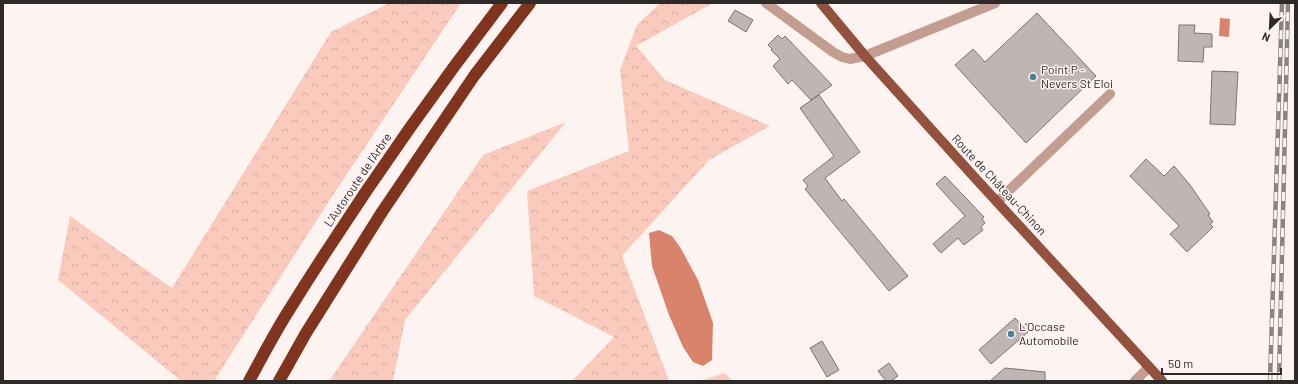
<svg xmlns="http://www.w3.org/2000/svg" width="1298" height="384" font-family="Barlow,sans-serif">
<defs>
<pattern id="forest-crowns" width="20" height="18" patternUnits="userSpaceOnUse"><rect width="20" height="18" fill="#facbbd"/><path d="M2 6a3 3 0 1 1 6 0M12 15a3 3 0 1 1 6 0" fill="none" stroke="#d7aea2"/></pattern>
</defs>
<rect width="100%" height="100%" fill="#fdf4f2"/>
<g fill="url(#forest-crowns)">
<path d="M389,3h72l-132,198 -115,180h-33l-123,-101 12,-64 102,72 159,-256z"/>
<path d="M660,3h53l-77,43 29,34 105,46 -61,34 -87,96 47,125h-97l42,-44 -80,-41 -7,-105 102,-40 -9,-81 17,-45z"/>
<path d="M566,122l-161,198 -12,61h-64l154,-226z"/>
<path d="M725,373l7,8h-32z"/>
</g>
<g fill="#d8836a">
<path d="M1220,18l10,1 -1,18 -10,-1z"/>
<path d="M659,230l13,6 8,11 18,33 15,43 -1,37 -9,6 -10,-4 -10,-15 -14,-32 -17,-49 -3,-33z"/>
</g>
<g fill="#bfb6b4" stroke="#7b7471">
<path d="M735,10l18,10 -7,12 -18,-11z"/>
<path d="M1037,13l59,63 -70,67 -71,-78 18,-16 12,13z"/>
<path d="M1179,25h16l-1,8 18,1v13h-8l-1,15 -25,-1z"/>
<path d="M778,35l4,4 3,-3 47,49 -21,15 -19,-20 -4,4 -15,-18 7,-7 -9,-9 1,-1 -4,-4z"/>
<path d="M1212,71l26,1 -3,53 -25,-1z"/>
<path d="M819,95l41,57 -35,26 17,23 2,-2 64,77 -19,15 -84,-102 3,-3 -5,-6 31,-24 -34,-48z"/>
<path d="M1146,159l18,17 10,-10 16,19 20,29 -2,1 5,7 -3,2 3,3 -26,25 -17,-18 9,-8 -49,-50z"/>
<path d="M945,176l39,41 -2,2 3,4 -4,4 2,3 -19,15 -6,-7 -17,15 -8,-9 32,-28 -29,-32z"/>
<path d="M1015,318l13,14 -37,32 -12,-14z"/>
<path d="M822,341l17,29 -12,7 -17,-29z"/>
<path d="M889,363l9,13 -7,5h-5l-8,-10z"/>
<path d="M1005,368l40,4v9h-55z"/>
</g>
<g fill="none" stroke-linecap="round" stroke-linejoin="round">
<g stroke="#c49d91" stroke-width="10">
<path d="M766,3l67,49 9,5 8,2 15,-3 130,-53"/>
<path d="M997,202l113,-108"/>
<path d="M1135,381l14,-14"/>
</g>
<path stroke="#94513d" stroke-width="10" d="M821,3l44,53 111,123 186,202"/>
<g stroke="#80341d" stroke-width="12">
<path d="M249,381c12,-22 24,-45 37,-66 67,-108 139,-212 216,-312"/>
<path d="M279,381l27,-48 76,-121 92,-136 56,-73"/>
</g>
<defs>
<g id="rail">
<path d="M1270,381l12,-378"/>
<path d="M1279,381l9,-378"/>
</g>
</defs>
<use href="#rail" stroke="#898482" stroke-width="4.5"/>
<use href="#rail" stroke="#fdf4f2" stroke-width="3" stroke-dasharray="9" stroke-linecap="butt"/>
</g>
<g fill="#448697" stroke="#fdf4f2" stroke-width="1.5">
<circle cx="1033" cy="77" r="4"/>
<circle cx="1011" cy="334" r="4"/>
</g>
<g text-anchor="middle" stroke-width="3" stroke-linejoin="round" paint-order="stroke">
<g font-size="12" fill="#2d2a29" stroke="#fdf4f2" text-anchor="start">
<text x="1041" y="74">Point P -<tspan x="1041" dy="14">Nevers St Eloi</tspan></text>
<text x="1019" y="331">L'Occase<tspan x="1019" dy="14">Automobile</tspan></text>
</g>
<g font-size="12" fill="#2d2a29" stroke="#fdf4f2">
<text transform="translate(358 180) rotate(-56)" y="4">L'Autoroute de l'Arbre</text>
<text transform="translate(999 185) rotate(47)" y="4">Route de Château-Chinon</text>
</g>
</g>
<rect width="1298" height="384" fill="none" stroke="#2d2a29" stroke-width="8"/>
<g transform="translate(1270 28) rotate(204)" stroke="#fdf4f2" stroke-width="3" paint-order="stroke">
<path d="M0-3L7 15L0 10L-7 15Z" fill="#2d2a29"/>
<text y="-6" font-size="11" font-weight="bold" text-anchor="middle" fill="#2d2a29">N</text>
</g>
<path d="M1162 368v6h119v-6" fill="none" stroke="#2d2a29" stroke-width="2"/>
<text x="1168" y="368" font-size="12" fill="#2d2a29" stroke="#fdf4f2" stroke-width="3" paint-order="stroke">50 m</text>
</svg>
